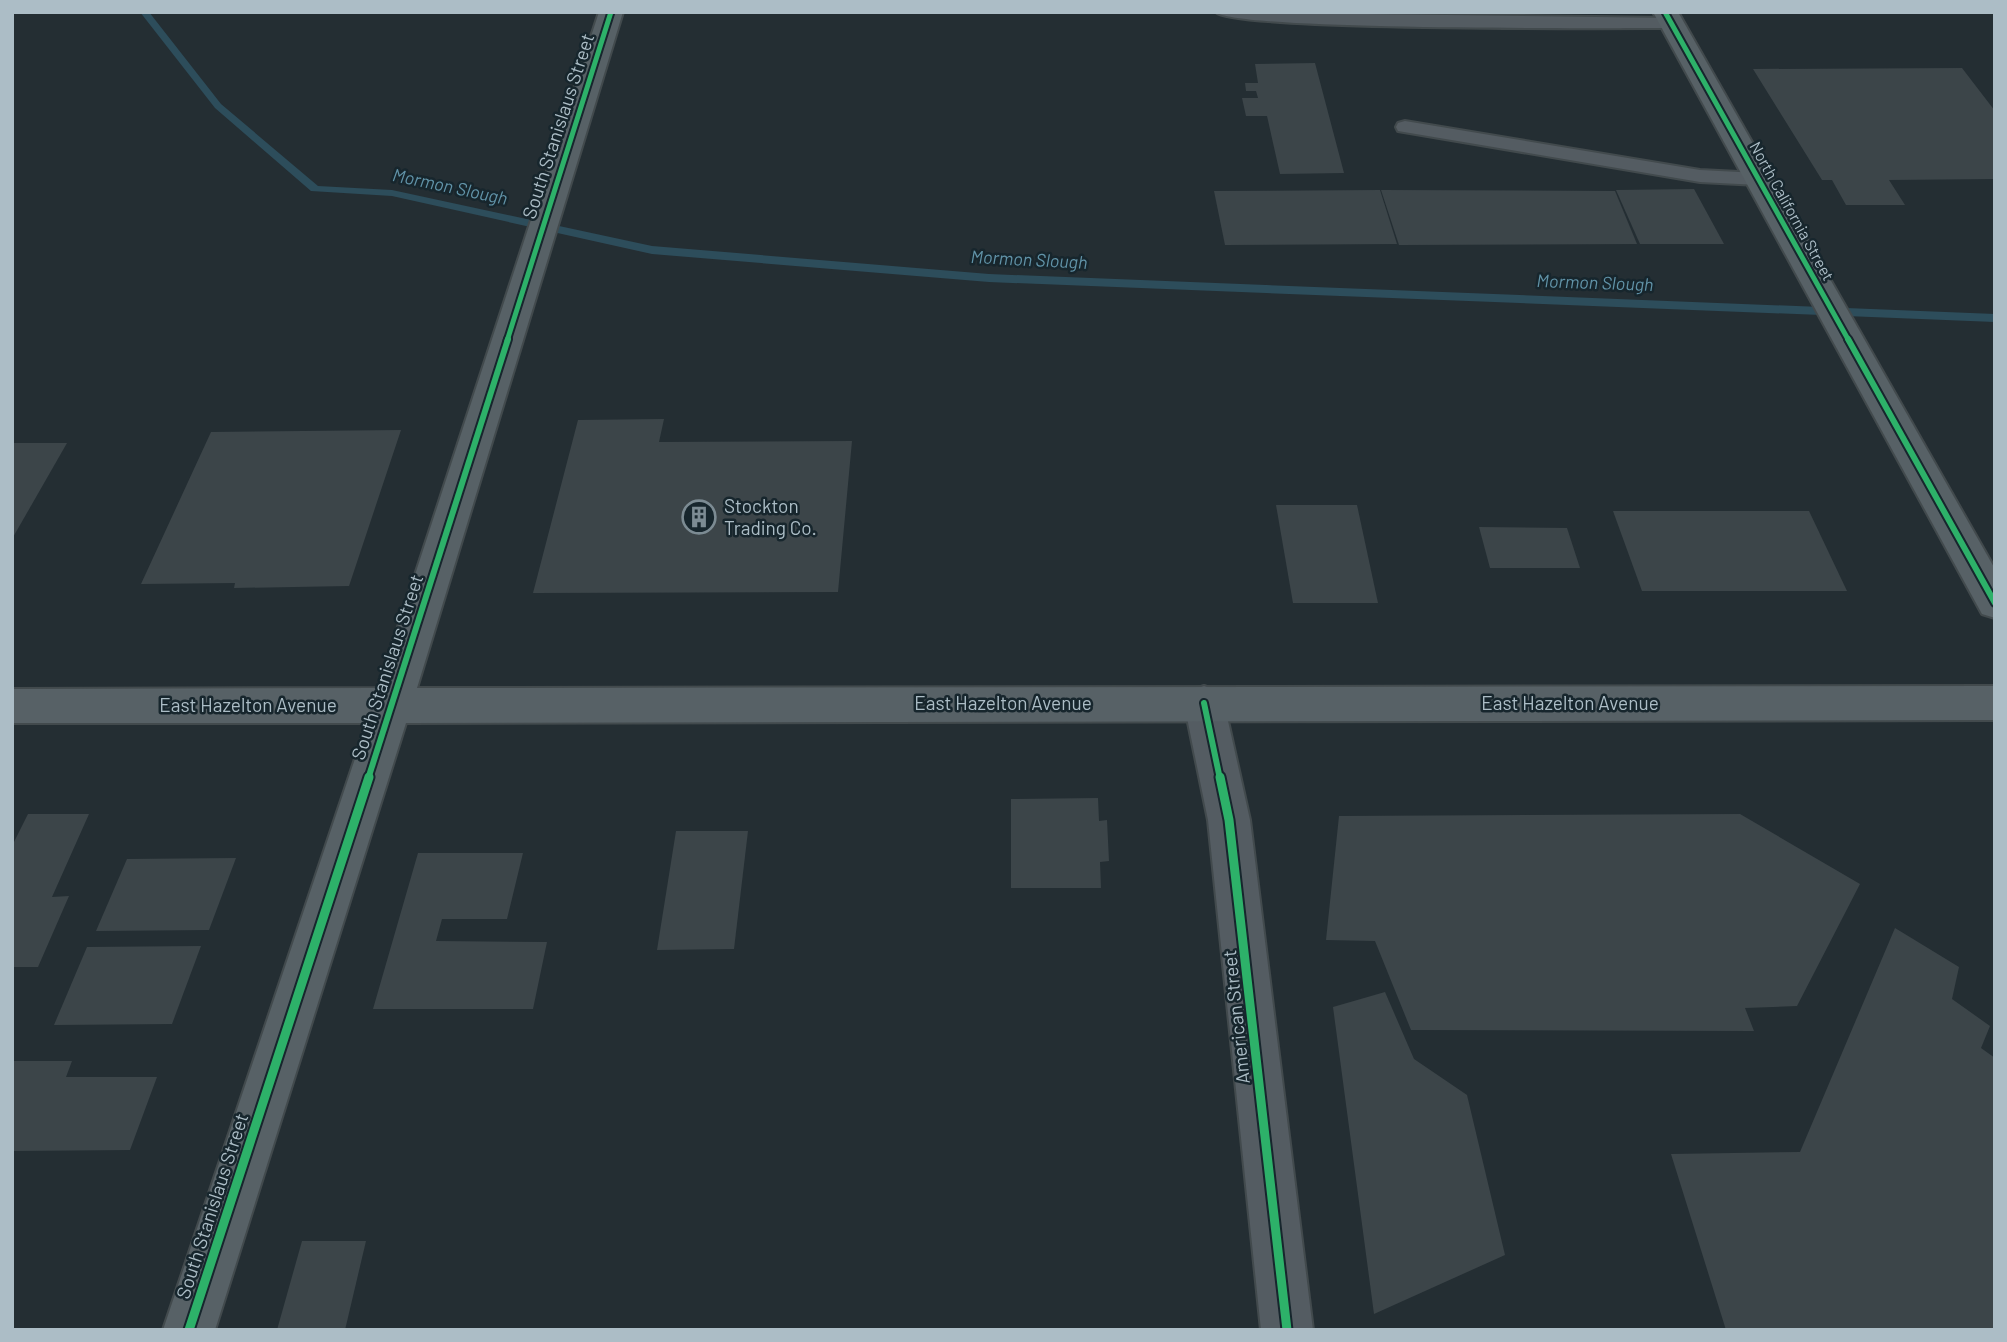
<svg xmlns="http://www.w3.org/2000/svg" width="2007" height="1342" font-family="Barlow,sans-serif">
<rect width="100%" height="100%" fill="#242e33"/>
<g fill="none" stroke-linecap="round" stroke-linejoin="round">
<path fill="#2d4d5b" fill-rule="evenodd" d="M140,12h9l72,92 97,82 74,4 260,56 337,28 1006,40v8l-1006,-40 -337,-28 -260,-58 -81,-5 -96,-83z"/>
</g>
<g fill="#3c4549">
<path d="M1315,63l29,110 -64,1 -13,-58h-21l-4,-18h16l-2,-7h-10l-1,-8h13l-3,-19z"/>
<path d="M1962,68l33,43v68l-106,1 16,25h-59l-14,-25h-10l-69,-111z"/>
<path d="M1694,189l30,55h-84l-24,-54z"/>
<path d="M1380,190l17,54 -172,1 -11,-54z"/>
<path d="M1381,190l234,1 22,53 -238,1z"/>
<path d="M664,419l-5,23 193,-1 -14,151 -305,1 45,-173z"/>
<path d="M401,430l-52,156 -115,2 1,-5 -94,1 70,-152z"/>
<path d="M12,443h55l-55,96z"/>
<path d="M1276,505h81l21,98h-85z"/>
<path d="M1613,511h196l38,80h-205z"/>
<path d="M1479,527l88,1 13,40h-90z"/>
<path d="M1098,798l1,23 8,-1 2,41 -9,1 1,26h-90v-89z"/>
<path d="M28,814h61l-37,83 17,-1 -31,71h-26v-121z"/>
<path d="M1740,814l120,70 -63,122 -52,2 9,23 -343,-1 -36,-89 -49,-1 13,-124z"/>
<path d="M676,831h72l-14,118 -77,1z"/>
<path d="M418,853h105l-16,66h-65l-6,22 111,1 -14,67h-160z"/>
<path d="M236,858l-27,72 -113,1 31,-72z"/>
<path d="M1895,928l64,39 -7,32 38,27 -9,22 14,10v272h-269l-55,-176 129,-2z"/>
<path d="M201,946l-29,78 -118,1 33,-78z"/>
<path d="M1385,992l29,67 53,36 38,160 -131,59 -41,-307z"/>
<path d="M12,1061h60l-6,16h91l-27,73 -118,1z"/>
<path d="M302,1241h64l-21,89h-68z"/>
</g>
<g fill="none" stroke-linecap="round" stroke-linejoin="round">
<defs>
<g id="lane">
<path d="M1216,12l454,6 9,5 -9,5c-54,0 -436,3 -454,-16z"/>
<path d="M1405,121l295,49 58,3 10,6 -10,6 -58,-3 -302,-51 -2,-4 2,-4z"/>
</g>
<path id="street" d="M1204,686l14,5 6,12 26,117 63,510h-52l-53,-510 -24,-117 6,-12z"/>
<g id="secondary">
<path d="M599,12h24l-206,676 1578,-2v34l-1589,3 -191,607h-52l204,-607h-355v-34l366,-1z"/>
<path d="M1653,12h25l317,557v49l-13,-4z"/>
</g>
</defs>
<use href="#lane" stroke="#424a4d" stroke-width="4"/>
<use href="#street" stroke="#424a4d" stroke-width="4"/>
<use href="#secondary" stroke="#424a4d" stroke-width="4"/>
<use href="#lane" fill="#545c62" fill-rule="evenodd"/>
<use href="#street" fill="#545c62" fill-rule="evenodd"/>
<use href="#secondary" fill="#576166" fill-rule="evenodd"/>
<defs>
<g id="cycleway-far2">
<path d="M1665,12l184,329"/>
<path d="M507,341l104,-329"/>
</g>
<g id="cycleway-far1">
<path d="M1848,339l147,264"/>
<path d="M1204,703l16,76"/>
<path d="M368,779l140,-440"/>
</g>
<g id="cycleway">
<path d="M1220,777l9,43 58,510"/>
<path d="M189,1330l180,-553"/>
</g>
</defs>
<use href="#cycleway-far2" stroke="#17262d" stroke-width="9"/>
<use href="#cycleway-far1" stroke="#17262d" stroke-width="10"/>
<use href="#cycleway" stroke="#17262d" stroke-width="13"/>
<use href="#cycleway-far2" stroke="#2db169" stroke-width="5"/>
<use href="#cycleway-far1" stroke="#2db169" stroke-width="6"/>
<use href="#cycleway" stroke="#2db169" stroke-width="9"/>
</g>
<defs>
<symbol id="building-ring" viewBox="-11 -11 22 22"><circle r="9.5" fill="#17262d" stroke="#7c8b93" stroke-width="1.5"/><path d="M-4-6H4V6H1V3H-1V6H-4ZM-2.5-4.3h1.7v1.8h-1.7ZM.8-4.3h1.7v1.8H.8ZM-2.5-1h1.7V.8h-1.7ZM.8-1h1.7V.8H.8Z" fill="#7c8b93"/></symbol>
</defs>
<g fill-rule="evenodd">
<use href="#building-ring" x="680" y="498" width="38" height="38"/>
</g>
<g text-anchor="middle" stroke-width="5" stroke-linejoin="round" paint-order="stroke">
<g font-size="16" fill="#acbdc6" stroke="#17262d">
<text transform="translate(1792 211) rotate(61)" y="6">North California Street</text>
</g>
<g font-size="18" font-style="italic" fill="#6193a8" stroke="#17262d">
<text transform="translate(450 187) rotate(12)" y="6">Mormon Slough</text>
<text transform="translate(1029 260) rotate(3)" y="6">Mormon Slough</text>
<text transform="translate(1595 283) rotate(2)" y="6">Mormon Slough</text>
</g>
<g font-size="19" fill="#acbdc6" stroke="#17262d">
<text transform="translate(558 126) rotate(-72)" y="7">South Stanislaus Street</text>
<text transform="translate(387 667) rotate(-72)" y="7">South Stanislaus Street</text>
<text x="1003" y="710">East Hazelton Avenue</text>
<text x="1570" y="710">East Hazelton Avenue</text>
<text x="248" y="712">East Hazelton Avenue</text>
<text transform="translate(1236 1017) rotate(-96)" y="7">American Street</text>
<text transform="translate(212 1206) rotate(-72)" y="7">South Stanislaus Street</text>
</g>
<g font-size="19" fill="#acbdc6" stroke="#17262d" text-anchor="start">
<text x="724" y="513">Stockton<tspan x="724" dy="22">Trading Co.</tspan></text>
</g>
</g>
<rect width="2007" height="1342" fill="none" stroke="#acbdc6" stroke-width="28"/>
</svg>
